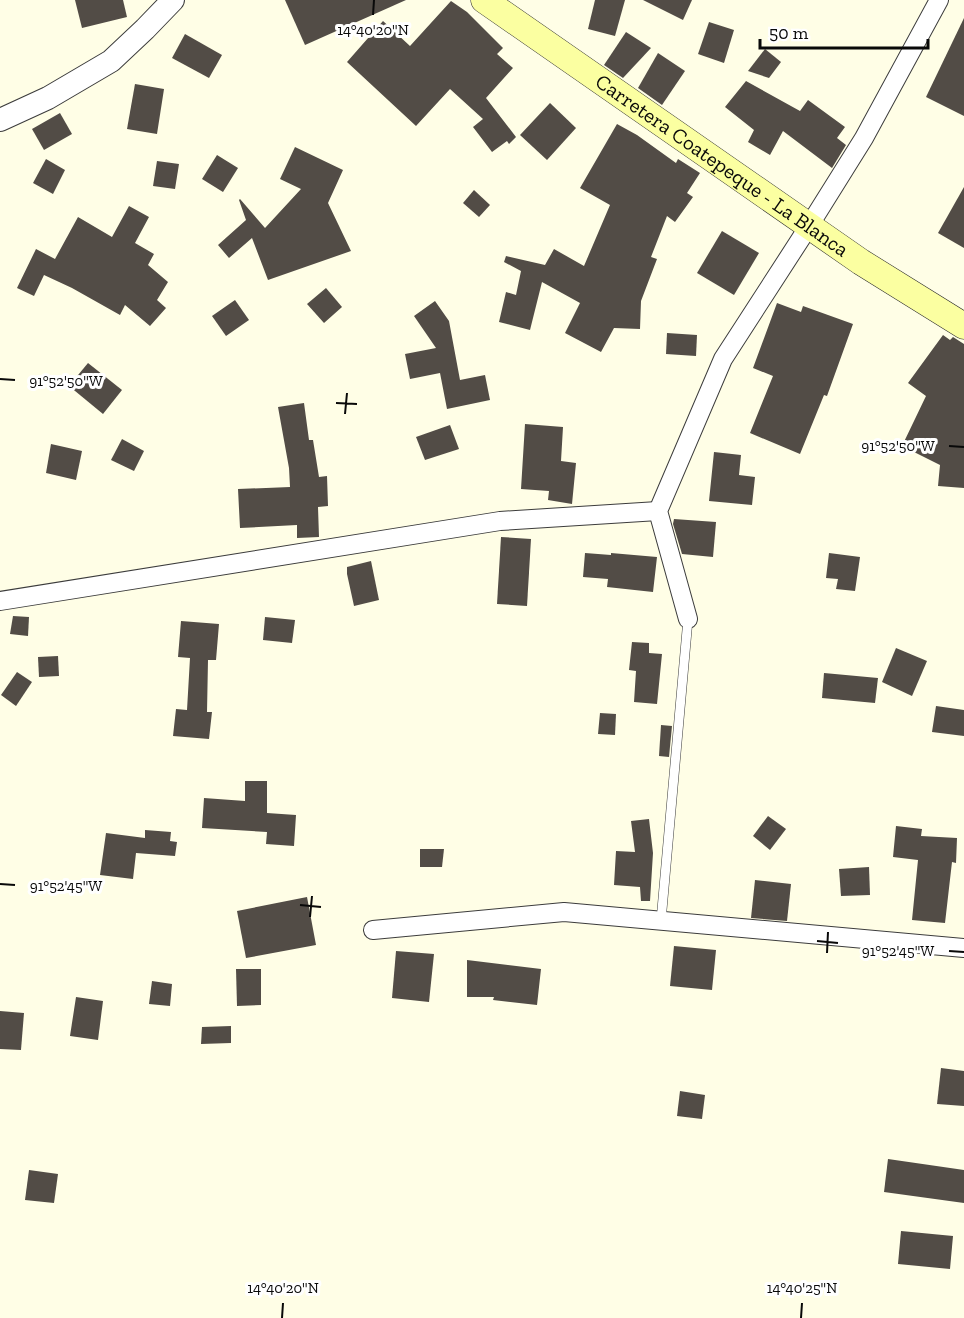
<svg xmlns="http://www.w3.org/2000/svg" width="964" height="1318" font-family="'Zilla Slab',serif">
<rect width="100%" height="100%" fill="#fffee6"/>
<g fill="#524c46">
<path d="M75,0h48l4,17 -45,11z"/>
<path d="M285,0h121l-101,45z"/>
<path d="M595,0h30l-10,36 -27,-7z"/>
<path d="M643,0h49l-9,20z"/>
<path d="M451,1l16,11 36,36 -6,6 16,14 -27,30 30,39 -7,7 -2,-3 -15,11 -19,-25 10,-8 -33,-30 -34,37 -69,-64 36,-41 27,25z"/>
<path d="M964,18v98l-38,-19z"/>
<path d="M709,22l25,8 -10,33 -26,-9z"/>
<path d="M626,32l25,16 -28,30 -19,-13z"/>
<path d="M185,34l37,21 -13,23 -37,-20z"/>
<path d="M765,49l16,13 -12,16 -21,-7z"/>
<path d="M658,53l27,18 -23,34 -24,-17z"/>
<path d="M746,81l54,30 8,-11 37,27 -8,11 9,7 -14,23 -49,-37 -13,24 -22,-13 6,-12 -29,-23z"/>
<path d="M135,84l29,5 -7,45 -30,-5z"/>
<path d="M550,103l26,25 -29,32 -27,-25z"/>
<path d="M60,113l12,21 -28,16 -12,-21z"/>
<path d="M617,124l20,11 39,28 2,-4 22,14 -13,20 6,4 -18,25 -8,-6 -16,41 6,2 -16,42 -1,28 -26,-1 -13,24 -36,-19 15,-30 -38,-21 -12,48 -31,-8 7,-30 10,3 5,-24 -17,-9 2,-6 39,9 9,-16 30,17 26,-61 -30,-17z"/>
<path d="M295,147l48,23 -15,33 23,48 -83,29 -16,-42 -23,20 -11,-13 28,-25 -7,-20 1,-1 25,29 36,-39 -21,-10z"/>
<path d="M217,155l21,13 -15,24 -21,-13z"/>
<path d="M46,159l19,11 -12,24 -20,-11z"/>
<path d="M157,161l22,3 -4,25 -22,-3z"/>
<path d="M964,187v61l-26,-15z"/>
<path d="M474,190l16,15 -11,12 -16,-14z"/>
<path d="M129,206l20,11 -14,26 19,11 -6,11 20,17 -11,18 9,8 -16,18 -25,-21 -5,10 -48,-27 -28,-13 -10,21 -17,-8 19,-39 19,10 23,-42 34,20z"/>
<path d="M722,231l37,22 -25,42 -37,-22z"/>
<path d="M326,288l16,19 -18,16 -17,-19z"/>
<path d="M235,300l14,20 -23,16 -14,-20z"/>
<path d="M435,301l14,20 11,59 25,-5 5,25 -43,9 -7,-36 -30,6 -5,-25 31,-6 -22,-32z"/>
<path d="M777,303l24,9 2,-6 50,18 -26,72 -3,-1 -24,59 -50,-21 23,-57 -20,-8z"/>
<path d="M667,333l30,2 -1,21 -30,-2z"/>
<path d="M943,335l7,5 3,-3 11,7v144l-26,-2 2,-21 -38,-19 24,-50 -18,-13z"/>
<path d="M88,363l34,27 -19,24 -34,-28z"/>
<path d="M304,403l5,37h4l6,37 8,-1 1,30 -10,1 1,30 -22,1v-13l-57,3 -2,-39 52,-2 -1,-19 -11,-61z"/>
<path d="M525,424l38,3 -2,34 15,2 -4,41 -24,-4 1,-9 -28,-2z"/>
<path d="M450,425l9,24 -34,11 -9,-23z"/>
<path d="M122,439l22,12 -10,20 -23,-11z"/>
<path d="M51,444l31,7 -6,29 -30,-7z"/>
<path d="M714,452l27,3 -2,20 16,2 -3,28 -43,-4z"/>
<path d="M674,519l42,3 -3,35 -31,-3 -9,-30z"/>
<path d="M501,537l30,2 -4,67 -30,-2z"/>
<path d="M585,553l26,2v-2l46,4 -4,35 -46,-5 1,-8 -25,-2z"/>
<path d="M829,553l31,4 -5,34 -19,-2 2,-10 -12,-1z"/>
<path d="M371,561l8,39 -25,6 -7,-32v-7z"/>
<path d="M13,616l16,1 -1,19 -18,-2z"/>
<path d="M265,617l30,3 -3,23 -29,-3z"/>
<path d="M181,621l38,3 -3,36h-8l-1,52h5l-3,27 -36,-3 3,-27 11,1 3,-52 -12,-1z"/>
<path d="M632,642l17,1v10l13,1 -5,50 -23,-2 2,-31 -7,-1z"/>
<path d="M896,648l31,13 -15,35 -30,-14z"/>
<path d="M58,656l1,20 -20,1 -1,-20z"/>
<path d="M17,672l15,10 -16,24 -15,-11z"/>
<path d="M824,673l54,5 -3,25 -53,-5z"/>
<path d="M936,706l28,4v26l-32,-4z"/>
<path d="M600,713l16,1 -1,21 -17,-1z"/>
<path d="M661,725l11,1 -3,31 -10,-1z"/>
<path d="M245,781h22v32l29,2 -2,31 -28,-2 1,-12 -65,-4 2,-30 41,3z"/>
<path d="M768,816l18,13 -16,21 -17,-14z"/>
<path d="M649,819l4,34 -3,48h-9l-1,-14 -26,-2 2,-34 19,1 -4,-31z"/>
<path d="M896,826l26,3 -1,7 36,2 -1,25 -4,-1 -7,61 -33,-3 6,-60 -25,-3z"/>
<path d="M145,830l26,2 -1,9 7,1 -2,14 -39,-3 -3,26 -33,-4 6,-42 39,5z"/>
<path d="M420,849h24l-2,18h-22z"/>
<path d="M869,867l1,28 -29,1 -2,-27z"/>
<path d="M755,880l36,4 -4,37 -36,-3z"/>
<path d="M307,897l9,48 -70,13 -9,-47z"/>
<path d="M674,946l42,4 -4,40 -42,-4z"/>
<path d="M396,951l38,3 -5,48 -37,-4z"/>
<path d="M467,960l74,9 -4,36 -44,-5 1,-3h-27z"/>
<path d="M236,969h25v36l-24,1z"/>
<path d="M152,981l20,3 -2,22 -21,-2z"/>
<path d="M76,997l27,4 -5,39 -28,-4z"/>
<path d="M0,1011l24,2 -3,37 -21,-1z"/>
<path d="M231,1026v17l-30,1 1,-17z"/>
<path d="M941,1068l23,3v35l-27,-2z"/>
<path d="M680,1091l25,4 -3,24 -25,-3z"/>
<path d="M888,1159l76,11v33l-80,-11z"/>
<path d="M29,1170l29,4 -4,29 -29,-3z"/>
<path d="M901,1231l52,5 -3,33 -52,-5z"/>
</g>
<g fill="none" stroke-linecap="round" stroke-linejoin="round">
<defs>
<path id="service" d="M661,921l27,-302"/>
<g id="minor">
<path d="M0,601l500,-80 158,-10"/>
<path d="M688,619l-30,-108 65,-152 86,-133 55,-88 75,-138"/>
<path d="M373,930l191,-18 400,36"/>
</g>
<path id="tertiary" d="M0,120l48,-22 63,-37 34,-32 28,-29"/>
<g id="secondary">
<path id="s1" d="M484,0l377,262 103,64"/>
</g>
</defs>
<use href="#service" stroke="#3c3c3c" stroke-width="10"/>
<use href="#minor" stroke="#3c3c3c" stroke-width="20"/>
<use href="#tertiary" stroke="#3c3c3c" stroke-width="24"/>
<use href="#secondary" stroke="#2b2b2b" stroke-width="27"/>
<use href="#service" stroke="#fff" stroke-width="9"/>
<use href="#minor" stroke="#fff" stroke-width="18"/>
<use href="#tertiary" stroke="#fff" stroke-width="22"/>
<use href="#secondary" stroke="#fbffa1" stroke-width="26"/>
</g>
<path fill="none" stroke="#090909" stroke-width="2" d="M373,15l1,-15M0,379l15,1M336,403l21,1M345,414l2,-21M949,446l15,1M0,884l15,1M300,905l21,2M310,917l2,-21M817,941l21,2M949,951l15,1M827,953l1,-21M282,1318l1,-15M801,1318l1,-15"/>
<g text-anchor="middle" stroke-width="6" stroke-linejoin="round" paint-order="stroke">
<g font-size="21" fill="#090909" stroke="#fff">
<text dy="7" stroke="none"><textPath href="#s1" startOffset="290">Carretera Coatepeque - La Blanca</textPath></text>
</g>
</g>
<g font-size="15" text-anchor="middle" fill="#090909" stroke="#fff" stroke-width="6" stroke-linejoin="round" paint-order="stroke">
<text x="373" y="35">14°40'20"N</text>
<text x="66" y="386">91°52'50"W</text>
<text x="898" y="451">91°52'50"W</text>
<text x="66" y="891">91°52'45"W</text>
<text x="898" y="956">91°52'45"W</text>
<text x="283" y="1293">14°40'20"N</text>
<text x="802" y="1293">14°40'25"N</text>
</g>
<path d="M760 39v9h168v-9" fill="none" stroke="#090909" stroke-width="3"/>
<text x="769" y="39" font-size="18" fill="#090909" stroke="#ffffff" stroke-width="4.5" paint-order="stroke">50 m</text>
</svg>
